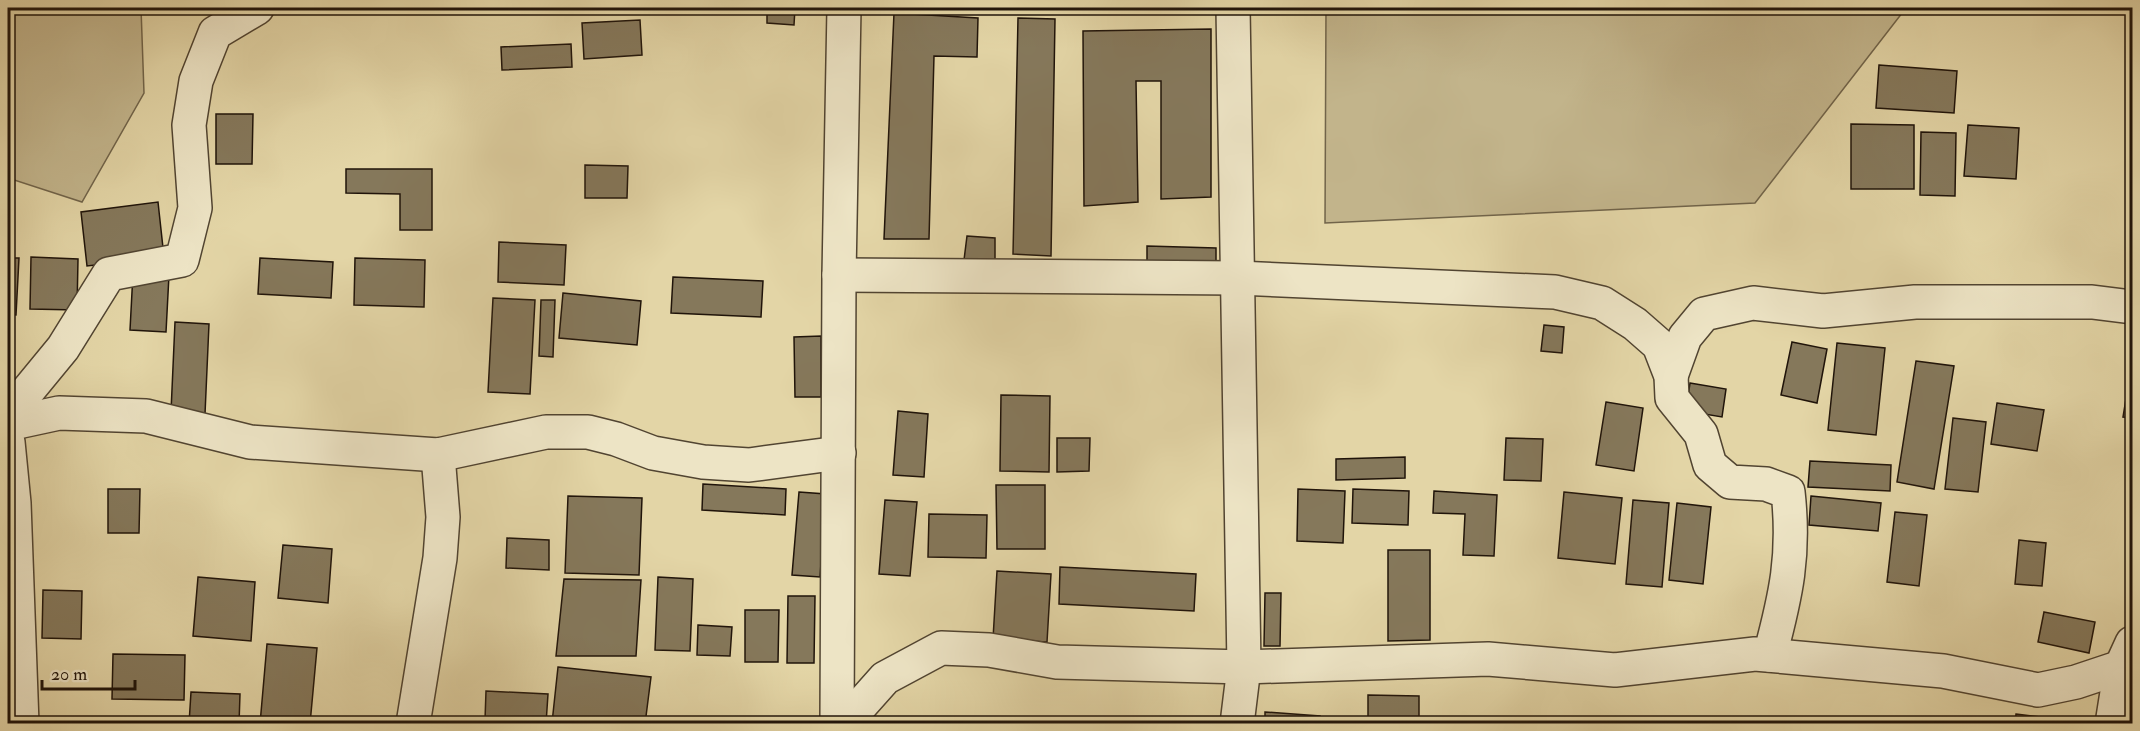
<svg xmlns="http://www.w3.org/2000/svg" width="2140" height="731" font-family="'IM FELL Double Pica',serif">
<rect width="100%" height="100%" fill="#e3d5a6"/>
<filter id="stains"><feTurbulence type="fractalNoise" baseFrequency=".00333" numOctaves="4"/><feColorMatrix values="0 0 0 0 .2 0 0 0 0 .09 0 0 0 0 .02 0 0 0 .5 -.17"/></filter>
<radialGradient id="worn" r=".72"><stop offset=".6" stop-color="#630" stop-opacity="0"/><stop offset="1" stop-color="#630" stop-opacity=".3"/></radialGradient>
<g fill="#c2b48b" stroke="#71644a" stroke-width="1.5">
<path d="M8,8h133l3,85 -62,109 -74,-24z"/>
<path d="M1326,8h580l-151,195 -430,20z"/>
</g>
<g fill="#85785b" stroke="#20140a" stroke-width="1.5">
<path d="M767,8h28l-1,17 -27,-2z"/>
<path d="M894,13l84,5 -1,39 -43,-1 -5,183h-45z"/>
<path d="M1018,18l37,1 -4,237 -38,-2z"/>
<path d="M640,20l2,35 -58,4 -2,-36z"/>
<path d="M1211,29v168l-50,2v-118h-25l2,121 -54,4 -1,-175z"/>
<path d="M571,44l1,23 -70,3 -1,-23z"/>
<path d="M1879,65l78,6 -3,42 -78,-5z"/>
<path d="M216,114h37l-1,50h-36z"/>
<path d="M1851,124l63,1v64h-63z"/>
<path d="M1968,125l51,3 -3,51 -52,-3z"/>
<path d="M1921,132l35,1 -1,63 -35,-1z"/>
<path d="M585,165l43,1 -1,32h-42z"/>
<path d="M346,169h86v61h-32v-36l-54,-1z"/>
<path d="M158,202l6,55 -77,9 -6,-54z"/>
<path d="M967,236l28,2v23l-31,-1z"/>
<path d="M499,242l67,3 -2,40 -66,-3z"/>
<path d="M1147,246l69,2v19l-69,-2z"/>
<path d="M31,257l47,2 -1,51 -47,-1z"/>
<path d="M8,258h11l-3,57 -8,-1z"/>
<path d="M260,258l73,4 -2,36 -73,-4z"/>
<path d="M355,258l70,2 -1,47 -70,-2z"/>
<path d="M133,273l36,2 -3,57 -36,-2z"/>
<path d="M673,277l90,4 -2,36 -90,-4z"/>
<path d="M563,293l78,8 -4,44 -78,-7z"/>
<path d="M493,298l42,2 -5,94 -42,-2z"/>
<path d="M541,300h14l-2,57 -14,-1z"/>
<path d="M175,322l34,2 -4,90 -34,-2z"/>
<path d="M1544,325l20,2 -2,26 -21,-2z"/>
<path d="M821,336v61h-26l-1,-60z"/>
<path d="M1792,342l35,7 -10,54 -36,-8z"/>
<path d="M1837,343l48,5 -9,87 -48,-5z"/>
<path d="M1916,361l38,5 -20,123 -37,-7z"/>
<path d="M2132,362v56l-9,-1z"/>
<path d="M1690,383l36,6 -4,28 -36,-6z"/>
<path d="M1001,395l49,1 -1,76 -49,-1z"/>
<path d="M1606,402l37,6 -9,63 -38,-6z"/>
<path d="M1997,403l47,7 -7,41 -46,-7z"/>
<path d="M898,411l30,3 -4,63 -31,-2z"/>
<path d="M1953,418l33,4 -8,70 -33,-3z"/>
<path d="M1057,438h33l-1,33 -32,1z"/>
<path d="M1506,438l37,1 -2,42 -37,-1z"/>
<path d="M1405,457v21l-69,2v-21z"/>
<path d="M1810,461l81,4 -1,26 -82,-4z"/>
<path d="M703,484l83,5 -1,26 -83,-5z"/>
<path d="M996,485h49v64h-48z"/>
<path d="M108,489h32l-1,44h-31z"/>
<path d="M1298,489l47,2 -2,52 -46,-2z"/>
<path d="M1353,489l56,2 -1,34 -56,-2z"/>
<path d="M1434,491l63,4 -3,61 -31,-1 2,-41 -32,-1z"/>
<path d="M799,492l27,2 -6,83 -28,-2z"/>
<path d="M1564,492l58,6 -7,66 -57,-6z"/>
<path d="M568,496l74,2 -3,77 -74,-2z"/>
<path d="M1811,496l70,7 -3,28 -69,-6z"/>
<path d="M885,500l32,2 -7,74 -31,-2z"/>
<path d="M1633,500l36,3 -7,84 -36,-3z"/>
<path d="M1677,503l34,4 -8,77 -34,-4z"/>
<path d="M1895,512l32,3 -8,71 -32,-4z"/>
<path d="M929,514l58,1 -1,43 -58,-1z"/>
<path d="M507,538l42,2v30l-43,-2z"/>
<path d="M2019,540l27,3 -4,43 -27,-2z"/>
<path d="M283,545l49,4 -4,54 -50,-5z"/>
<path d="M1388,550h42v90l-42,1z"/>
<path d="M1060,567l136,7 -2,37 -135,-7z"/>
<path d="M997,571l54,3 -4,68 -54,-3z"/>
<path d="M198,577l57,5 -4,59 -58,-5z"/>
<path d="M658,577l35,2 -3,72 -35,-1z"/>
<path d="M564,579l77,1 -5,76h-80z"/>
<path d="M43,590l39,1 -1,48 -39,-1z"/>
<path d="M1265,593h16l-1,53h-16z"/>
<path d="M788,596h27l-1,67h-27z"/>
<path d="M745,610h34l-1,52h-33z"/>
<path d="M2044,612l51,10 -6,31 -51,-11z"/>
<path d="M698,625l34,2 -2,29 -33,-1z"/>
<path d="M267,644l50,4 -7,76h-50z"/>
<path d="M113,654l72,1 -1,45 -72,-1z"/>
<path d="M558,667l93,10 -6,47 -93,-1z"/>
<path d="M486,691l62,3 -2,30 -61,-4z"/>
<path d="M191,692l49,2 -1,30h-50z"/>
<path d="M1368,695l51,1v22l-51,-1z"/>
<path d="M1265,712l55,4 -1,8h-54z"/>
<path d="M2016,714l33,4 -1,6h-33z"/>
<path d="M1549,717l1,7h-20v-3z"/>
<path d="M1948,720l42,4h-42z"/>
</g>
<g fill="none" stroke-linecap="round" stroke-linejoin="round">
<defs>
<g id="street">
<path d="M1233,8l11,659 -7,57"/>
<path d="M839,275l399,3 317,14 47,11 33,21 24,21 12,31 1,22 29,36 9,31 20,17 36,2 22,8c7,63 -2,103 -18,163"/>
<path d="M1671,376l14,-39 19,-23 49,-11 70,8 92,-9h177l40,5"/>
<path d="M8,421l18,-28 37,-45 46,-74 73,-14 13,-52 -6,-83 7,-44 19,-48 42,-25"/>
<path d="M8,424l51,-11 87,3 104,26 188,13 108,-23h42l28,7 37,14 50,9 46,3 90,-12"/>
<path d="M8,442l6,61 8,221"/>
<path d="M413,724l27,-166 3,-41 -5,-62"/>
<path d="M837,724l2,-449 5,-267"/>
<path d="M844,724l41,-46 56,-30 48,2 68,12 187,5 244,-8 127,11 140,-16 188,17 95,19 38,-8 45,-15 11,-24"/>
<path d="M2112,724l9,-57"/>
</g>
</defs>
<use href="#street" stroke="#514431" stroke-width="36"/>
<use href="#street" stroke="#ede4c5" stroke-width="33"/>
</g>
<rect width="2140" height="731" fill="none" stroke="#e3d5a6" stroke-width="30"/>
<rect x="9" y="9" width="2122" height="713" fill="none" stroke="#20140a" stroke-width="3"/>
<rect x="15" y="15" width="2110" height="701" fill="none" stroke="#20140a" stroke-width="1.5"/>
<path d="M42 680v9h93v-9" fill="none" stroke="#20140a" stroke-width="3"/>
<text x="51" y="680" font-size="18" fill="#20140a" stroke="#ede4c5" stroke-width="4.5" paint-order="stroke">20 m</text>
<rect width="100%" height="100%" filter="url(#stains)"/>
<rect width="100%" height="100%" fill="url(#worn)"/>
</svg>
